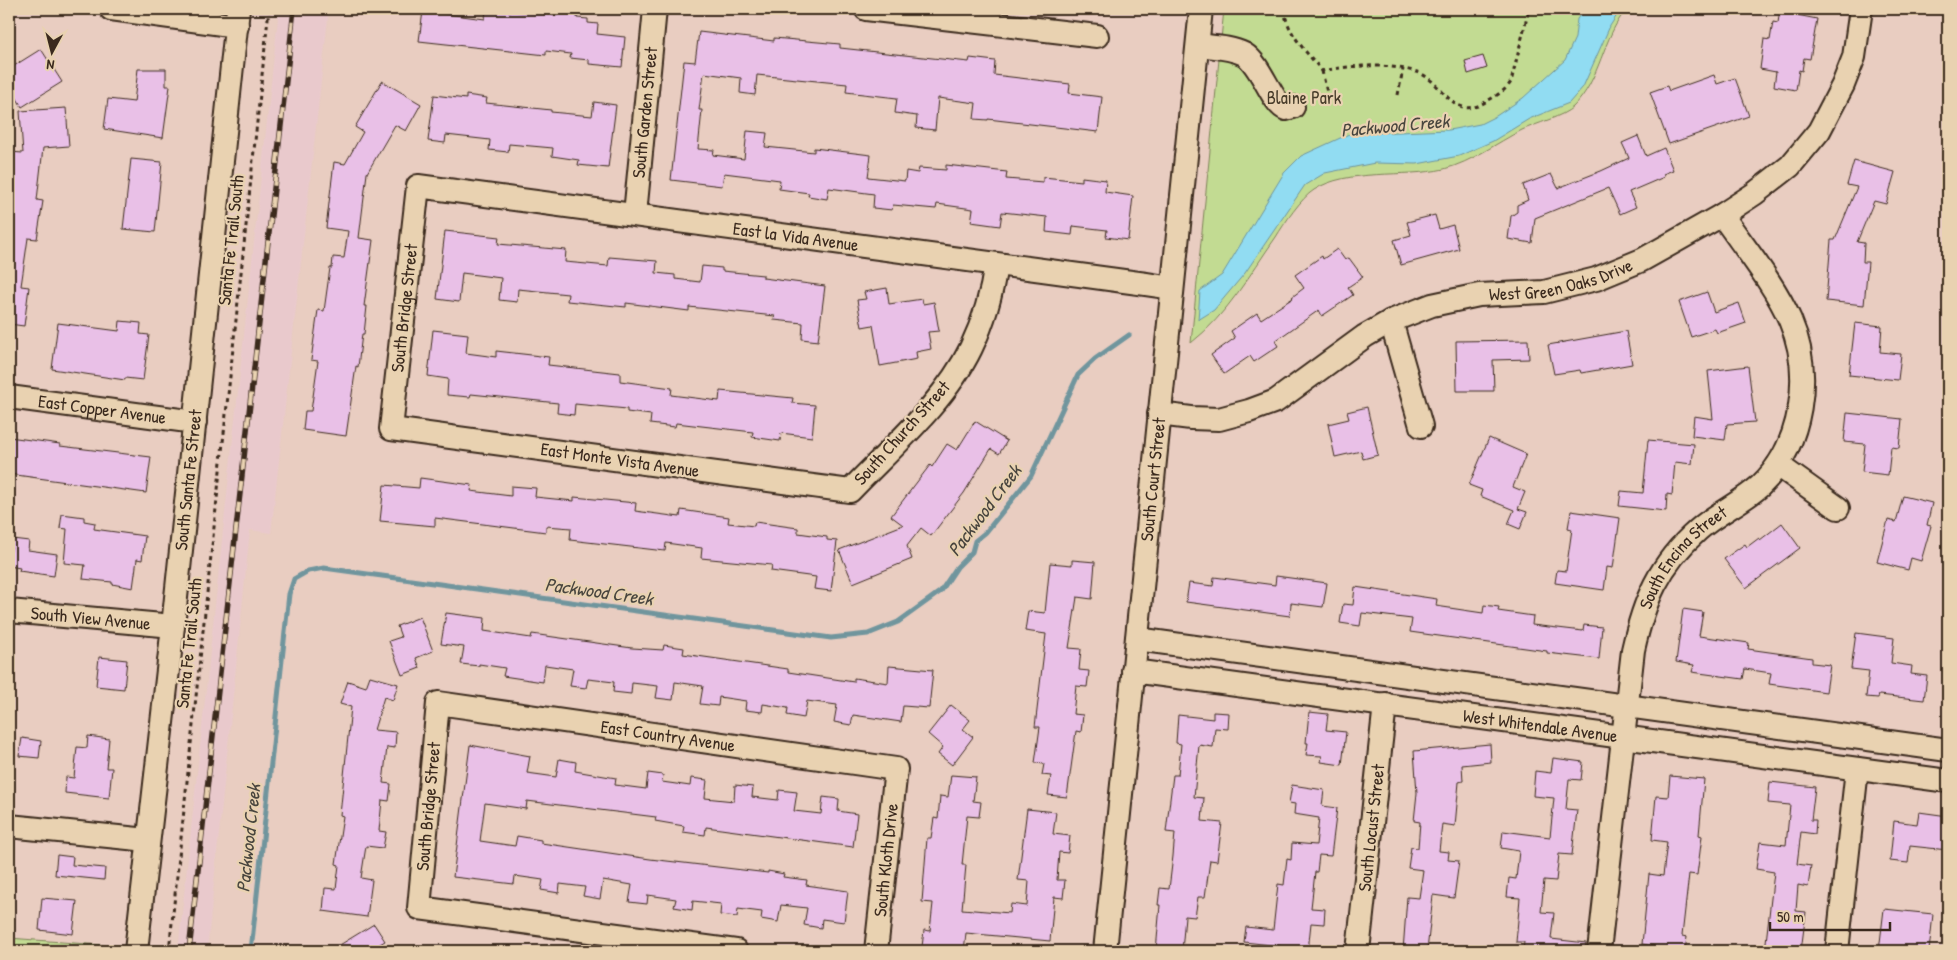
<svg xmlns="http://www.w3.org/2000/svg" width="1957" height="960" font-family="'Patrick Hand',sans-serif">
<rect width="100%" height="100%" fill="#e9cdc1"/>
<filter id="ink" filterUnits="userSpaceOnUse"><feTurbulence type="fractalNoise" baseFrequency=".02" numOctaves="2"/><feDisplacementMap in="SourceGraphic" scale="10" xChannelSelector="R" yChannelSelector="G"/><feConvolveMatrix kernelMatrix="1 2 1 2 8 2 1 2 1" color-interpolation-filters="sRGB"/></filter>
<g filter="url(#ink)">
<path fill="#e9c9cc" d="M279,9h50l-58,524 -21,-3 -43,421h-29z"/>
<g fill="#c2db92" stroke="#7e8258">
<path d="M1224,9h403c-25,28 -26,71 -54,98 -9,9 -38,17 -51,23 -26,13 -50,32 -78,39 -39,9 -97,-1 -130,21 -13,8 -30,34 -38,47 -26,37 -49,78 -85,106z"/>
<path d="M9,938l105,8 -1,5h-104z"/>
</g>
<path fill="#91dcf2" stroke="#6f959d" d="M1585,9h36l-11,17 -27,61 -14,16 -40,16 -36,22 -34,15 -42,8 -42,-1 -50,10 -20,12 -60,88 -31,37 -16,10 2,-29 22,-16 62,-102 17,-17 48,-22 100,-4 31,-6 16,-8 27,-18 42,-38 10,-22 2,-19z"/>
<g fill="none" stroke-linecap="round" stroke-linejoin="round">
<path stroke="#6f959d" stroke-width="5" d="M251,951l38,-357 5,-15 14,-8 16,-3 507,70 37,-4 30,-12 43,-31 16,-24 15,-15 3,-11 11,-9 45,-56 47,-101 17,-16 34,-24"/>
</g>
<g fill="#e9c0e7" stroke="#3b2a1e">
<path d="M486,9l71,6 1,-6 20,2 -1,7 11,1v4l10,1 -1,10 28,3 -3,30 -33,-3v-4l-19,-2 1,-4 -25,-3v4l-127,-14 4,-30 62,8z"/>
<path d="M1780,9l12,1v4l25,5 -7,40 -6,-1 -2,13 -3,-1 -3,20 -22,-4 2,-14 -16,-3 4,-30 6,1 3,-18 5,1z"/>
<path d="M699,32l75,9v-3l66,6v4l129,14 1,-4 25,3 -1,14 76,9 -1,9 33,4 -4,35 -110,-13v1l-14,-1 2,-16 -38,-5 -3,32 -19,-2 1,-12 -22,-3 2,-15 -51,-6 1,-8 -90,-9 -2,20 -15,-2 1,-15 -37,-5 -5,37h3l-4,39 16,1 -1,5 31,4 3,-28 20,2 -2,14 49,5v-4l57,7 -3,22 37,4 1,-10 12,2 1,-5 27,2v-5l61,7 -1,7 37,3v-5l39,4v-4l24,3 -1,12 28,4 -5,44 -22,-3 1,-7 -34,-4 -1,9 -26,-3 1,-15 -45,-5 -2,14 -29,-4 2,-13 -36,-5 -1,5 -43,-4 -1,5 -19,-2 1,-14 -45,-6 -2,11 -19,-3 1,-3 -30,-4 1,-9 -56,-7 -2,13 -51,-6 13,-119 11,1z"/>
<path d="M41,49l21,33 -40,25 -13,-22v-16z"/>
<path d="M1483,56l4,12 -19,6 -3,-13z"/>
<path d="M138,69h28v17h4l-7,52 -59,-9 4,-30 26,3z"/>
<path d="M1714,75l3,9 18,-6 14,38 -80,28 -19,-52 17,-6 2,5z"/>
<path d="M382,81l39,23 -15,27 -11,-6 -28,48 -8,65 14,2 -9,66h3l-3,28h-2l-4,33 -2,-1 -10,70 -43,-6 2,-19h6l7,-50 -7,-1 7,-50 6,1 6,-43h2l1,-11 11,1 4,-27 -22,-3 8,-66 11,2 18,-32 -8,-5z"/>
<path d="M434,95l32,4v-4l21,3 -1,5 65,7v2l41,4 2,-14 22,3 -8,63 -30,-3 1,-5 -27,-4 1,-8 -44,-4 -1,8 -19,-2 1,-10 -44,-5 -1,8 -17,-2z"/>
<path d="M66,108l3,38 -26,2 -6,52 6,1 -6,38 -9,-1 -7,48 8,1 -5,39 -15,-2v-172l14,1 -3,-42z"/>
<path d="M1638,136l8,20 18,-8 9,22 -10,4 1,3 -35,15 7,15 -16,7 -12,-26 -73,30 -3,25 -24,-4 3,-23 6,-4v-7l11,-5 -5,-15 28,-11 7,14 43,-17 28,-13 -7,-15z"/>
<path d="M131,159l31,3 -7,70 -32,-3z"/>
<path d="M1854,161l41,11 -9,32 -12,-3 -17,41 7,1 -1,19h5l-4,43 -38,-4 5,-61h4l22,-53 -10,-2z"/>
<path d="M1435,215l4,14 14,-4 6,24 -58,16 -7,-25 17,-5 -4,-13z"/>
<path d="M445,231l54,6 -1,7 68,6 -1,12 43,4 1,-9 48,4 -1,12 19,2v4l25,3 2,-16 20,2v3l41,4v3l62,8 -7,55 -16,-2 1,-16 -29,-3 1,-4 -86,-9v4l-63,-8v4l-59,-6 1,-7 -50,-5 -1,13 -18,-2 2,-22 -39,-5 -3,29 -22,-3z"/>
<path d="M1337,249l8,11 4,-2 14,19 -15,10 5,8 -31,21 -3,-6 -44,31 3,5 -24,16 -4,-6 -26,18 -13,-19 24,-17 -4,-7 26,-18 4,6 32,-21 -1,-1 12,-9 -9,-13 27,-19 1,3z"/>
<path d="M887,288l2,16 33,-5 1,5 11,-2 5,29 -11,1 3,17 -15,3 1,7 -37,7 -7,-41 -11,2 -5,-27 9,-1 -2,-7z"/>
<path d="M1707,292l7,20 25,-9 7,20 -29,10 -2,-4 -24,8 -12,-35z"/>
<path d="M120,321l21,2 -1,11 9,1 -6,45 -18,-2v2l-73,-11 6,-46 61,8z"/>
<path d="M1855,323l27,3 -2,26 21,2 -3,26 -49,-5z"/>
<path d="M433,330l35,4 -2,19 30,4v-6l53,6 -1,8 72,8v8l52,7 -1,7 48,6 1,-10 73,7 -1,5 23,2 -3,32 -31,-4 -1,8 -28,-4 1,-5 -77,-9 -1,4 -25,-3 1,-9 -24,-3v-3l-52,-5 -1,11 -17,-2 1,-10 -87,-9 -1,3 -23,-2 1,-16 -20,-3z"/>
<path d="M1626,331l6,33 -51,9 -1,-3 -26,4 -6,-29z"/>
<path d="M1528,340l1,19 -36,1 1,31h-37l-1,-50z"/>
<path d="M1748,366l7,56 -28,2 -2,16 -33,-4 2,-20 19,3 -5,-48z"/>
<path d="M1367,407l11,48 -15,4 -2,-8 -26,6 -7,-33 21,-5 -2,-7z"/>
<path d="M1847,413l55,6 -3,29 -8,-1 -3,28 -26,-3 3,-28 -21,-2z"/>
<path d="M975,421l32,20 -8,13 -8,-5 -27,44 -33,43 -10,-8 -14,18 5,13 -59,24 -14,-33 64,-25 -12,-9 39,-51 2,2 15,-23 10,6z"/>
<path d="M9,437l51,7v2l91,11 -5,36 -137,-19z"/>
<path d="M1489,438l37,16 -13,33 12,5 -7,17 9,3 -7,17 -12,-5 6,-14 -34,-14 2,-6 -13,-5z"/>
<path d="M1648,440l46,4 -2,20 -17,-2 -3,33 -5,-1 -1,17 -47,-5 2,-15 22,2z"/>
<path d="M420,478l52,7 -1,6 40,5v-10l25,2 -1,9 39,4v-4l62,6 -1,8 45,6 1,-7 48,7 -1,6 26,3 1,-4 43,6v5l29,4v3l10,1 -6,50 -17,-2 2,-12 -45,-6 1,-6 -71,-7 1,-10 -36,-5 -1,8 -95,-11 1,-12 -25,-2v6l-111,-14v8l-55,-5 4,-36 35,3z"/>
<path d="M1903,496l29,7 -5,22 4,1 -10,35 -10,-3 -3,12 -31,-8 11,-42 8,2z"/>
<path d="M1571,511l49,7 -7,50 -6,-1 -3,23 -49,-7 2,-13 9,1 6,-42 -4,-1z"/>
<path d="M62,514l22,3v4l11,2 -1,6 51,7 -3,24 -5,-1 -4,29 -21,-4v-2l-29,-3 2,-14 -21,-2 3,-34 -7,-1z"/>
<path d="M1782,523l18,25 -54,40 -22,-29 21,-15 2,3 12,-9 1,2z"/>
<path d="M12,539l17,2 -1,9 29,4 -3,22 -35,-5 1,-3 -11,-2z"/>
<path d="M1072,560l23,2 -3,37 -15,-2 -8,51 12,1 -2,21 10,1 -2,16 -11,-1 -3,28 10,1 -2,17 -5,-1 -9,66 -19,-2 3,-19 -9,-1 2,-11 -9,-1 5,-36h-5l11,-93 -21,-3 3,-20 17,2 5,-50 22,2z"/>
<path d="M1276,576l51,7 -4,24 -32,-4 -1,13 -104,-14 3,-19 24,3 1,-9 61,8z"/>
<path d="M1355,587l82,12 -1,7 47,7 1,-8 15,2 -1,4 35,5 -1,9 51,6 1,-6 18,2 -3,32 -52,-6v-2l-137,-19 2,-13 -50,-6 -2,13 -20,-3 3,-19 10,1z"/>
<path d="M1683,609l20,3 -4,24 50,7 -1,6 64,9v5l18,2 -4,27 -57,-8 2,-11 -26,-4 -2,10 -51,-7 2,-7 -18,-3z"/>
<path d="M446,613l39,5 -1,13 47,7 1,-4 100,14 31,2 1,-5 20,3 -1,6 105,15v3l66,10v-4l34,5 1,-17 44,4 -4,38 -26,-2 -2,16 -48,-7 -2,10 -17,-3 3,-17 -30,-4 -3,17 -17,-3 1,-7 -25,-4 -1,8 -17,-2 1,-9 -27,-4 -1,9 -18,-2 3,-18 -28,-4 -2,18 -17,-2 2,-12 -26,-3 -1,11 -18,-2 1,-10 -26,-3 -2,9 -16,-2 3,-17 -28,-4 -2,17 -40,-6 2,-8 -26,-4v2l-18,-2 3,-17 -23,-3z"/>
<path d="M420,617l13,34 -17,7 4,10 -18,7 -13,-34 12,-4 -4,-11z"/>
<path d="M1856,633l38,5 -3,25 21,3 -1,8 16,2 -3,24 -45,-5 -1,3 -12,-1 3,-26 -18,-2z"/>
<path d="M99,657l28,3 -3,29 -28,-3z"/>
<path d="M370,676l28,8 -5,16 -9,-3 -10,33 22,2 -1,16 -8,-1 -4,36 8,1 -2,17 -7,-1 -3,31 7,1 -3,16 -17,-2 -5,32 11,2 -5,37 -44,-6 2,-23 11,1 3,-24 -3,-1 7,-48 -3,-1 11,-108 -11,-3 8,-23 18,6z"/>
<path d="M951,705l19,15 -7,9 10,8 -21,28 -14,-11 5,-7 -15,-13z"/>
<path d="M1213,712l16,1 -1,16 -13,-1 -2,19 -14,-2 -5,52 10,1 -2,23 20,2 -5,38 -7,-1 -5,37h-7l-3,20 -10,-1 -3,35h-26l4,-46h-2l2,-17 9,1 4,-33 2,-23 -9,-1 7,-57h5l3,-31 -5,-1 2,-28 35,4z"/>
<path d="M1309,712l19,2 -2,16 20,2 -4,33 -21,-3 1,-6 -16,-1 2,-12h-2z"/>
<path d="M88,736l21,3 -3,29h6l-3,30 -44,-5 1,-16 8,1 3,-31 10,1z"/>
<path d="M22,738l19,3 -2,17 -20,-2z"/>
<path d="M1490,744l1,18 -29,3 1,16 -4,1 -4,44 -13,-2 -3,27 10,1 -1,8 11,1 -5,37 -21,-3 -6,56h-24l4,-54 12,1 4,-28 -15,-2 3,-21 7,1 2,-26 -6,-1 3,-28 -3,-42z"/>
<path d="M470,745l60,11 -3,17 29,4 3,-18 17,3 -1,9 41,7 -1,7 31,4 2,-16 15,2 -1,7 28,4 1,-8 16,2 -2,18 29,3 1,-16 18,2 -1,10 26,3 1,-10 18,2 -3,19 27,3 2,-17 16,2 -1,12 19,3 -4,33 -147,-20 -1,8 -22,-3 1,-6 -29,-5 1,-4 -129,-16 -1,8 -41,-6 -5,38 35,5 2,-10 24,4v3l109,16 118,14v-2l16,3 -1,3 24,3 -1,5 42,6 -4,31 -22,-3 -1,9 -17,-3 3,-17 -26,-3 -3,17 -17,-3 1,-7 -24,-3 -1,8 -17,-2 1,-11 -28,-3 -1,9 -18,-3 2,-8 -28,-4 -1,9 -18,-2 3,-17 -29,-5 -3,19 -17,-3 2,-9 -25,-3 -1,9 -18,-3 2,-10 -28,-4 -1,8 -61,-7z"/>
<path d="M1553,758l30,4 -2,18 -12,-1 -3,30 11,1 -5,45 -13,-1 -3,27 -12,-1 -3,32 13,1 -3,26 35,4 -1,8h-62l1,-9h-8l4,-44 -13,-1 2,-19 7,1 3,-28 -18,-3 2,-17 47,6 4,-39 -21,-2 2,-25 16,2z"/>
<path d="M951,775l25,2 -3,24 8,1 -2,15 -12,-1 -5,49h4l-4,44 48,4 1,-9 16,2 2,-25 -11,-1 9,-71 29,3 -3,22 17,2 -2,17 -9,-1 -2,28h8l-2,18 -9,-1 -4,44 -84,-8 -2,18 -42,-4 2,-17 6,1 3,-28 -11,-1 5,-64h4l3,-20 4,1 2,-23 8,1z"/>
<path d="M1670,776l34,3 -5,56 3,1 -5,39 -8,-1 -7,62 5,1 -2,14h-32l1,-5 -12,-2 7,-70 14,2 4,-34 -15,-2 4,-44 12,1z"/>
<path d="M1770,782l45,5 -4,33h5l-1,14 -14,-2 -4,32 14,2 -3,21 -10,-2 -2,26 10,1 -5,39h-36l9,-79 -18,-3 4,-27 26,3 4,-40 -22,-2z"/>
<path d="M1292,785l32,5 -2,16 15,2 -6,48 -12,-1 -2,17h-2l-4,36 14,1 -1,15 -13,-1 -3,28h-28l1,-5 -37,-4 2,-15 27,3 5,-46 6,1 3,-26 4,1 1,-17 24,2 3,-27 -25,-4 1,-10 -6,-1z"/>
<path d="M1919,812l29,4v34l-38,-4 -2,17 -18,-2 4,-40 23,3z"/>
<path d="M57,855l16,2 -1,8 33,3 -1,12 -49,-5z"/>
<path d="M42,898l35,3 -4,33 -34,-4z"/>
<path d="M1884,909l49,5 -4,37h-50z"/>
<path d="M374,924l11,17 -17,10h-38z"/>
</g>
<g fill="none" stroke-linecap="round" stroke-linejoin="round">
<defs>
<g id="minor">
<path d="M111,9l126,17"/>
<path d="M866,9l231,27"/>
<path d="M1198,45c15,2 32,2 46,9 17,10 29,51 42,55l7,-2"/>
<path id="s1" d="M635,214l20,-205"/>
<path id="s2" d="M996,264c-4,29 -12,57 -25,84 -26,54 -80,100 -121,143l-459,-62 27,-243 728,98 26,4"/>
<path d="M1391,321l30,105"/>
<path id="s3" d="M9,397l186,25"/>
<path id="s4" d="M1159,414l32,4 28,1 30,-8 27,-10 89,-65 26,-15 41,-16 47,-10 65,-3 52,-13 46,-19 80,-45 32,-21 36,-28 29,-35 24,-46 11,-28 7,-48"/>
<path d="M1778,465l60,43"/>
<path id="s5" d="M9,611l164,15"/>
<path d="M1137,639l811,111"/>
<path id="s6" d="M1133,671l815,110"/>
<path d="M9,826l139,14"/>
<path id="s7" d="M136,951l37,-325 65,-617"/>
<path id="s8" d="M736,951l-317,-43 19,-205 458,66 -20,182"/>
<path id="s9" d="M1105,951l96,-942"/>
<path id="s10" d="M1358,951l27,-247"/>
<path id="s11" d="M1599,951l34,-301c11,-49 26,-86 65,-120 19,-17 43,-27 62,-44 43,-41 53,-113 30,-166 -15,-35 -46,-73 -68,-105"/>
<path d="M1837,951l20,-182"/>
</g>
</defs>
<use href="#minor" stroke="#3b2a1e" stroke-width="26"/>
<g stroke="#3b2a1e" stroke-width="3" stroke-dasharray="4 4" stroke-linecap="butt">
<path d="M1284,9c3,25 23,43 38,62 31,-6 64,-8 95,1 27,9 35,52 70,29 9,-5 18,-10 24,-19l18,-73"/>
<path d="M1322,71l6,26"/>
<path d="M1398,95l5,-26"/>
<path d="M169,951l100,-942"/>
</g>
<use href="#minor" stroke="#e9d2b1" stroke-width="22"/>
<defs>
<path id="rail" d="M189,951l105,-942"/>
</defs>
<use href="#rail" stroke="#3b2a1e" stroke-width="5.5"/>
<use href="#rail" stroke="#e9d2b1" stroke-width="4" stroke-dasharray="11" stroke-linecap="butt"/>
</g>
</g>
<g text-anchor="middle" stroke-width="4.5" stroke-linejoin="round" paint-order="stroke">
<g font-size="18" fill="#483c2a" stroke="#e9d2b1">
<text x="1304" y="104">Blaine Park</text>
</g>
<g font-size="18" fill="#3b2a1e" stroke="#e9d2b1">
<text dy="6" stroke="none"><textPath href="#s1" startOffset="102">South Garden Street</textPath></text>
<text dy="6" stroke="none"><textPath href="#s2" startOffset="1365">East la Vida Avenue</textPath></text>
<text transform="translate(231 240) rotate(-84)" y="6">Santa Fe Trail South</text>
<text dy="6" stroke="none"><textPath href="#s4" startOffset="436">West Green Oaks Drive</textPath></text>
<text dy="6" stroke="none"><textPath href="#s2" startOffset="861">South Bridge Street</textPath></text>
<text dy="6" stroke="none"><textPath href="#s3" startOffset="94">East Copper Avenue</textPath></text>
<text transform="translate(902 433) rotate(-48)" y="6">South Church Street</text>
<text transform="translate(620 460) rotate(8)" y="6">East Monte Vista Avenue</text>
<text dy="6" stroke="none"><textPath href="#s7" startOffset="474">South Santa Fe Street</textPath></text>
<text dy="6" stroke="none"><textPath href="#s9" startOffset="474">South Court Street</textPath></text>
<text dy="6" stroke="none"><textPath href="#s11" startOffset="411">South Encina Street</textPath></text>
<text dy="6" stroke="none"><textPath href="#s5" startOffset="82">South View Avenue</textPath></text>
<text transform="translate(189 643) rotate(-84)" y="6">Santa Fe Trail South</text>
<text dy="6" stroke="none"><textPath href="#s6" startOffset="411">West Whitendale Avenue</textPath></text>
<text dy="6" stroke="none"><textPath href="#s8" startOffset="758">East Country Avenue</textPath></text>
<text dy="6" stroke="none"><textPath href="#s8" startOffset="422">South Bridge Street</textPath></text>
<text dy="6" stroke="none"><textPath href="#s10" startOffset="124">South Locust Street</textPath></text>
<text transform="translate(886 860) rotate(-84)" y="6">South Kloth Drive</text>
</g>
<g font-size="19" font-style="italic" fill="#48453e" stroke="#e9d2b1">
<text transform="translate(1395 125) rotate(-5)" y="7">Packwood Creek</text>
<text transform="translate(984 510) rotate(-53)" y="7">Packwood Creek</text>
<text transform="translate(599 591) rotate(8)" y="7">Packwood Creek</text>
<text transform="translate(248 838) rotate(-84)" y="7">Packwood Creek</text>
</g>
</g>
<rect width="1957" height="960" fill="none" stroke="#e9d2b1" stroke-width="30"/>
<rect x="15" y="15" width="1927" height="930" fill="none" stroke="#3b2a1e" stroke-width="2" filter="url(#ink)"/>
<g transform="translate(52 52) rotate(187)" stroke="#e9d2b1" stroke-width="4" paint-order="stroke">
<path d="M0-4L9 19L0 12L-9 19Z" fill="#3b2a1e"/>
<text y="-8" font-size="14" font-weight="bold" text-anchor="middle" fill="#3b2a1e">N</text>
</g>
<path d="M1770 922v8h120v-8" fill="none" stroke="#3b2a1e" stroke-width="2.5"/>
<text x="1777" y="922" font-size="15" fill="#3b2a1e" stroke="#e9d2b1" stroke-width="4" paint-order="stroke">50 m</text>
</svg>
